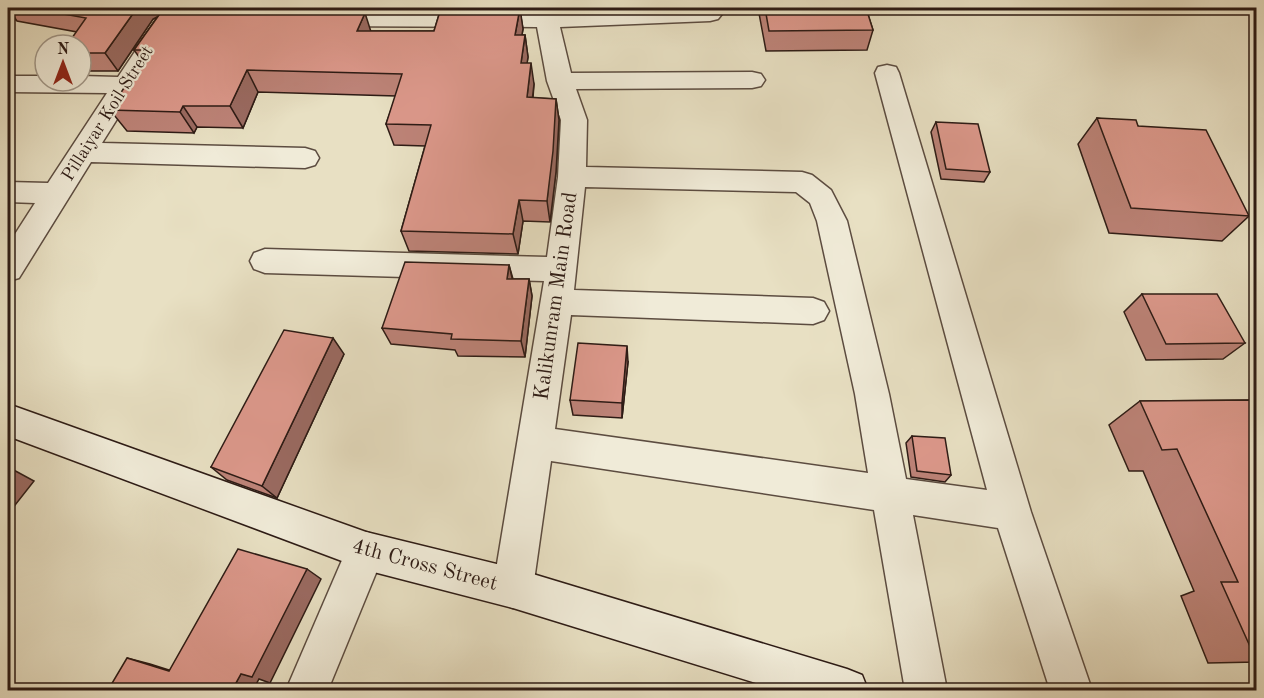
<svg xmlns="http://www.w3.org/2000/svg" width="1264" height="698" font-family="'Old Standard TT',serif">
<rect width="100%" height="100%" fill="#e8e0c3"/>
<filter id="stains"><feTurbulence type="fractalNoise" baseFrequency=".00333" numOctaves="4"/><feColorMatrix values="0 0 0 0 .2 0 0 0 0 .09 0 0 0 0 .02 0 0 0 .5 -.17"/></filter>
<radialGradient id="worn" r=".72"><stop offset=".6" stop-color="#630" stop-opacity="0"/><stop offset="1" stop-color="#630" stop-opacity=".3"/></radialGradient>
<g fill="none" stroke-linecap="round" stroke-linejoin="round">
<defs>
<g id="street">
<path d="M8,8h20l-12,11 -8,2z"/>
<path d="M536,8h23v5l138,-5 21,1 4,5 -4,5 -8,2 -150,6 11,46 181,-1 9,2 4,6 -4,6 -9,2 -176,1 11,31 -1,47 216,5 10,3 19,15 16,31 42,173 17,85 81,11 -112,-417 3,-6 9,-2 9,2 3,6 132,439 61,178h-42l-52,-162 -85,-13 34,175h-42l-31,-180 -323,-49 -18,127 -6,14 -14,6 -14,-6 -6,-14 51,-307 -279,-8 -11,-4 -4,-8 4,-8 11,-4 282,8 11,-80 3,-57 -14,-39 -10,-54 -216,-1 -8,-2 -4,-5 4,-5 8,-2 215,1zM585,187l211,5 14,11 7,18 38,173 13,79 -313,-44 16,-114 242,9 11,-4 5,-9 -5,-9 -11,-4 -239,-8z"/>
<path d="M166,15l8,2 4,5 -76,121 203,5 10,3 4,7 -4,7 -10,3 -214,-6 -72,116 -11,3v-36l27,-42 -27,-1v-20l40,1 59,-90 -99,-1v-16h37v5h36v-5l37,1 40,-60z"/>
<path d="M366,532l14,5 5,14 -57,139h-42l66,-153z"/>
</g>
<path id="secondary" d="M8,404l358,128 147,36 334,101 15,6 6,15h-89l-266,-82 -147,-38 -358,-134z"/>
</defs>
<use href="#street" stroke="#5c4c40" stroke-width="3"/>
<use href="#secondary" stroke="#2d1b15" stroke-width="3"/>
<use href="#street" fill="#f0ebd8" fill-rule="evenodd"/>
<use href="#secondary" fill="#f0ebd8" fill-rule="evenodd"/>
</g>
<g fill="#bd8378" stroke="#2d1b15" stroke-width="1.5">
<path d="M8,8h307l-1,2h-17l74,21h63l7,-23h85v3h-6l3,18 -1,6h3l3,22 -1,6 7,21 -1,14 23,1 3,21 -3,52 -6,50 -27,-1 -5,33 -109,-3 -8,-20 24,-85 -31,-1 -8,-21 10,-28 -138,-4 -15,36 -46,-1 -3,6 -67,-2 -17,-21 32,-49 -8,-11 24,-34 -5,3 -35,52h-37v-26l-4,-13 -60,-11z"/>
<path d="M758,8h108l7,22 -6,20 -101,1z"/>
<path d="M1097,118l41,8 111,90 -27,25 -113,-8 -31,-89z"/>
<path d="M936,122l54,50 -6,10 -43,-3 -10,-47z"/>
<path d="M509,265l4,14h16l3,17 -7,61 -67,-1 -3,-6 -64,-6 -9,-16z"/>
<path d="M1142,294l103,49 -22,16 -77,1 -22,-48z"/>
<path d="M344,354l-67,144 -50,-18 -16,-13z"/>
<path d="M628,362l-6,56 -49,-3 -3,-15z"/>
<path d="M1257,400v262l-49,1 -27,-67 13,-5 -51,-120h-14l-20,-46 31,-24z"/>
<path d="M912,436l39,39 -6,7 -34,-5 -5,-34z"/>
</g>
<g fill="#9a6a61" stroke="#2d1b15" stroke-width="1.5">
<path d="M137,8h32l1,2 -17,9 -35,52 -13,-18z"/>
<path d="M520,8l3,21 -5,28 -3,-22z"/>
<path d="M365,13l7,22 -15,-4z"/>
<path d="M525,35l3,22 -4,27 -3,-21z"/>
<path d="M531,63l3,21 -4,35 -3,-22z"/>
<path d="M247,70l11,22 -15,36 -13,-22z"/>
<path d="M556,99l3,21 -3,52 -6,50 -3,-21z"/>
<path d="M183,106l14,21 -3,6 -14,-21z"/>
<path d="M519,200l4,21 -5,33 -5,-20z"/>
<path d="M509,265l4,17 -6,-3z"/>
<path d="M529,279l3,17 -7,61 -4,-16z"/>
<path d="M333,338l11,16 -67,144 -15,-12z"/>
<path d="M627,346l1,16 -6,56v-15z"/>
<path d="M10,468l24,13 -26,33v-43z"/>
<path d="M307,569l14,10 -51,104 -11,-4 -6,11h-21l9,-16z"/>
<path d="M127,658l23,6 41,13 -22,-6z"/>
</g>
<g fill="#dc988b" stroke="#2d1b15" stroke-width="1.5">
<path d="M30,8h107l-32,45h-24v-8h-14l19,-27z"/>
<path d="M164,8h132l-2,3 71,2 -8,18h77l7,-23h79l-5,27h10l-4,28h10l-4,34 29,2 -3,52 -6,50 -28,-1 -6,34 -112,-3 30,-106 -45,-1 16,-50 -155,-4 -17,36h-47l-3,6 -70,-2 38,-60h-14z"/>
<path d="M765,8h101l7,22 -104,1z"/>
<path d="M1097,118l39,2 2,6 68,4 43,86 -118,-8z"/>
<path d="M936,122l42,2 12,48 -44,-3z"/>
<path d="M405,262l104,3 -2,14h22l-8,62 -70,-2 1,-5 -70,-6z"/>
<path d="M1142,294h75l28,49 -79,1z"/>
<path d="M284,330l49,8 -71,148 -51,-19z"/>
<path d="M578,343l49,3 -5,57 -52,-3z"/>
<path d="M1257,400v253h-4l-32,-71h17l-61,-133 -15,1 -22,-49z"/>
<path d="M912,436l33,2 6,37 -34,-4z"/>
<path d="M238,549l69,20 -55,108 -11,-3 -9,16h-124l19,-32 42,13z"/>
</g>
<g text-anchor="middle" stroke-width="4.5" stroke-linejoin="round" paint-order="stroke">
<g font-size="18" fill="#2d1b15" stroke="#f0ebd8">
<text transform="translate(107 113) rotate(-58)" y="6">Pillaiyar Koil Street</text>
</g>
<g font-size="21" fill="#2d1b15" stroke="#f0ebd8">
<text transform="translate(555 296) rotate(-82)" y="7">Kalikunram Main Road</text>
<text transform="translate(425 564) rotate(15)" y="7">4th Cross Street</text>
</g>
</g>
<rect width="1264" height="698" fill="none" stroke="#e8e0c3" stroke-width="30"/>
<rect x="9" y="9" width="1246" height="680" fill="none" stroke="#2d1b15" stroke-width="3"/>
<rect x="15" y="15" width="1234" height="668" fill="none" stroke="#2d1b15" stroke-width="1.5"/>
<g transform="translate(63 63)"><circle r="28" fill="#f0ebd8" stroke="#a2988a" stroke-width="1.5"/>
<path d="M0-4.5L10 22L0 15L-10 22Z" fill="#8f2418"/>
<text y="-9" font-size="16" font-weight="bold" text-anchor="middle" fill="#2d1b15">N</text>
</g>
<rect width="100%" height="100%" filter="url(#stains)"/>
<rect width="100%" height="100%" fill="url(#worn)"/>
</svg>
